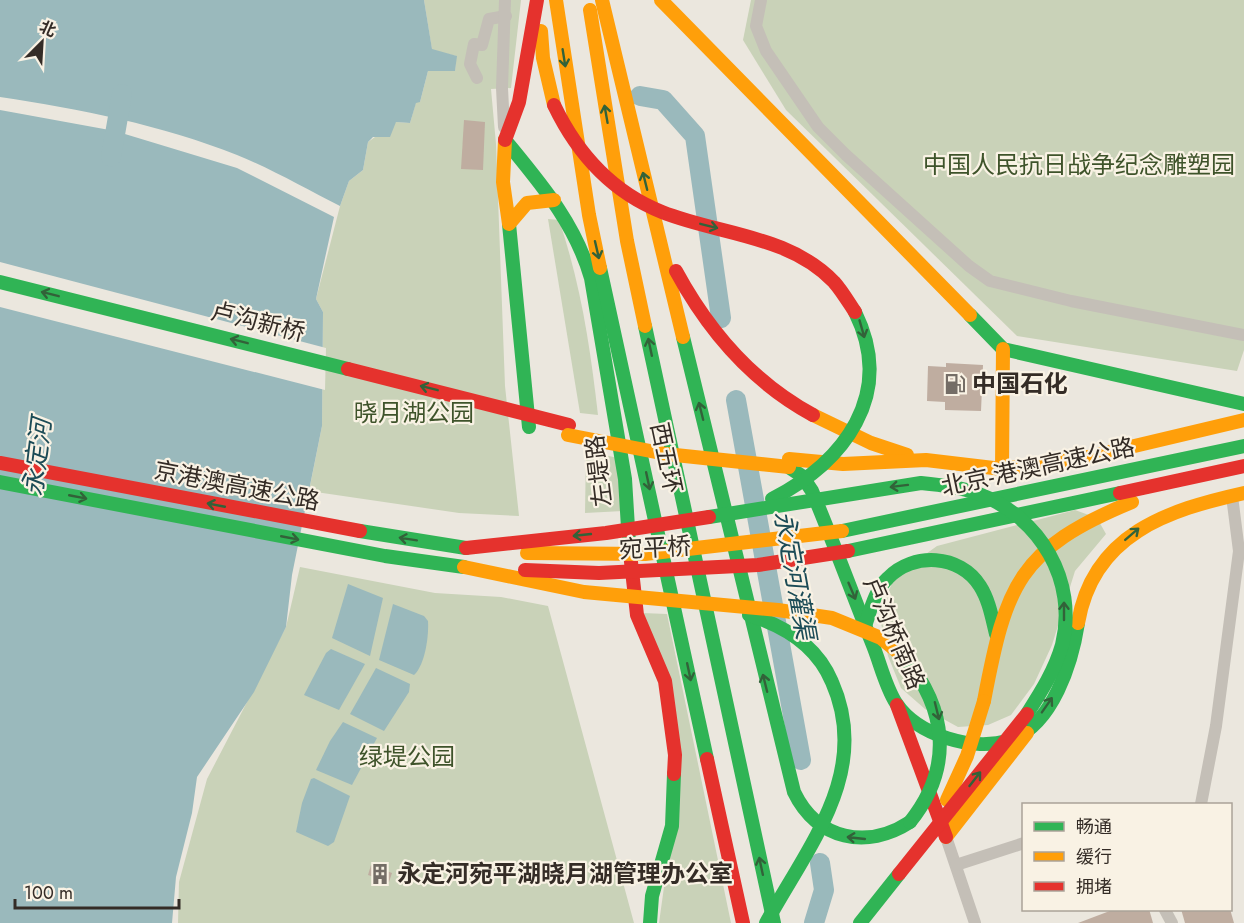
<svg xmlns="http://www.w3.org/2000/svg" width="1244" height="923" font-family="Jost,'Noto Sans SC',sans-serif">
<rect width="100%" height="100%" fill="#ebe7de"/>
<g fill="#c9d2b8">
<path d="M424,0h97l-10,88 -20,1 5,55 9,242 14,130 -60,-3 -150,-22 13,-65 1,-114 -7,-13 24,-93 9,-25 14,-11 5,-28 28,-20 14,1 6,-21h4l8,-31h27l1,-15 -24,-6z"/>
<path d="M751,0h493v350l-7,21 -220,-35 -231,-226 -43,-70z"/>
<path d="M548,219l11,1c22,65 31,126 39,195l-18,-2z"/>
<path d="M586,451l32,7 5,53 -38,2z"/>
<path d="M1075,510l22,8 9,16 -31,37 -23,74 -18,39 -23,31 -23,10 -30,2 -33,-18 -24,-21 -13,-32 -9,-42 16,-38 42,-30z"/>
<path d="M300,567l135,26 66,4 47,9 86,317h-456l1,-41 28,-103 79,-152z"/>
<path d="M642,613l25,1 64,309h-72l22,-158z"/>
</g>
<g fill="#9ab9bc">
<path d="M0,0h424l8,49 25,7 -2,15h-27l-8,31 -4,1 -6,20 -14,-1 -6,15h-17l-5,5 -5,28 -14,11 -9,25c-34,-17 -68,-37 -103,-51 -75,-30 -157,-46 -237,-58z"/>
<path d="M0,110l115,21 122,37 97,49 -18,82 7,13 -1,114 -30,149 -6,52 -32,65 -57,85 -5,36 -16,64 -4,46h-172z"/>
<path d="M348,584l35,14 -13,58 -38,-18z"/>
<path d="M393,604l31,12 4,5c1,15 -3,44 -14,54l-35,-15z"/>
<path d="M331,649l34,15 -26,46 -35,-15 22,-42z"/>
<path d="M376,668l34,16 -1,8 -25,39 -34,-17z"/>
<path d="M343,722l34,16 -25,47 -36,-15 14,-29z"/>
<path d="M314,778l36,18 -16,46 -6,4 -32,-14 6,-29 9,-24z"/>
</g>
<path fill="#ebe7de" d="M0,262l326,86 -1,42 -325,-83z"/>
<g fill="none" stroke-linecap="round" stroke-linejoin="round">
<g stroke="#9ab9bc" stroke-width="20">
<path d="M640,96l23,4 32,36 26,182"/>
<path d="M111,157l11,-63"/>
<path d="M736,400l65,360"/>
<path d="M814,923l10,-33 -4,-27"/>
</g>
</g>
<g fill="#bfada0">
<path d="M464,120l21,2 -2,48 -22,-1z"/>
<path d="M946,363l37,2 -2,46 -36,-1v-8l-18,-1 1,-35 18,1z"/>
<path d="M371,865l21,8 -3,9 -21,-7z"/>
<path d="M1115,909h34l4,14h-75z"/>
<path d="M1181,909h49l4,14h-49z"/>
</g>
<g fill="none" stroke-linecap="round" stroke-linejoin="round">
<g stroke="#c4bfb7" stroke-width="12">
<path d="M761,0l-5,26 10,25 52,76 28,28 123,111 21,15 81,20 173,34"/>
<path d="M477,78l-7,-14 4,-20 8,1 7,-26 17,-3"/>
<path d="M504,127l-2,-39 3,-88"/>
<path d="M1201,804l15,-78 23,-175 -7,-55"/>
<path d="M946,837l29,86"/>
<path d="M956,865l68,-22"/>
<path d="M1165,910l7,13"/>
</g>
<g stroke="#30b455" stroke-width="14">
<path d="M505,140c36,44 70,83 86,138l34,201 4,65"/>
<path d="M509,224l20,203"/>
<path d="M600,268l107,491"/>
<path d="M0,282l348,87"/>
<path d="M970,315l33,34 241,55"/>
<path d="M645,326l129,597"/>
<path d="M683,337l111,455c23,48 73,58 116,30"/>
<path d="M790,468l12,8 10,15c21,50 40,102 60,152 8,19 13,43 24,60 22,33 78,49 114,37 43,-15 62,-78 68,-117"/>
<path d="M0,482l385,74 79,11"/>
<path d="M360,531l106,17"/>
<path d="M842,531l402,-85"/>
<path d="M848,551l272,-58"/>
<path d="M866,623c5,-15 10,-34 22,-45 25,-26 72,-24 92,8 9,14 12,32 16,48"/>
<path d="M650,923l2,-27 20,-70 2,-52"/>
<path d="M860,923l39,-49"/>
</g>
<g stroke="#ff9f0a" stroke-width="14">
<path d="M556,0l33,215 11,53"/>
<path d="M602,0l81,337"/>
<path d="M661,0l309,315"/>
<path d="M590,10l37,231 18,85"/>
<path d="M541,31l2,27 11,47"/>
<path d="M505,140l-2,42 6,42 18,-21 27,-3"/>
<path d="M813,415l58,28 36,12"/>
<path d="M789,459l54,5 83,-4 76,9 86,-12 156,-37"/>
<path d="M1002,469l1,-120"/>
<path d="M1078,623c15,-89 90,-113 166,-130"/>
<path d="M984,701c22,-116 34,-152 148,-199"/>
<path d="M946,837l81,-104"/>
</g>
<g stroke="#e5322d" stroke-width="14">
<path d="M505,140l14,-38 18,-102"/>
<path d="M676,271c33,61 76,111 137,144"/>
<path d="M348,369l221,56"/>
<path d="M0,463l360,68"/>
<path d="M1120,493l124,-27"/>
<path d="M629,544l8,71 28,66 10,74 -1,19"/>
<path d="M897,705l49,132"/>
<path d="M707,759l36,164"/>
</g>
<g stroke="#30b455" stroke-width="14">
<path d="M772,499c72,-37 124,-104 83,-187"/>
<path d="M709,517l212,-34c20,2 39,4 58,11 61,23 99,87 83,151 -7,25 -21,47 -35,69"/>
<path d="M749,615c36,11 68,31 83,67 40,90 -24,164 -66,241"/>
<path d="M904,657c43,52 50,110 6,165"/>
</g>
<g stroke="#ff9f0a" stroke-width="14">
<path d="M568,435l98,19 123,13"/>
<path d="M527,553l118,1 197,-23"/>
<path d="M464,567l120,25 194,18 54,8 49,20 23,19"/>
<path d="M947,800l20,-44 17,-55"/>
</g>
<g stroke="#e5322d" stroke-width="14">
<path d="M554,105c23,48 58,87 108,107 58,23 127,23 172,70 8,9 15,21 21,30"/>
<path d="M466,548l140,-15 103,-16"/>
<path d="M525,570l74,3 159,-8 90,-14"/>
<path d="M899,874l128,-160"/>
</g>
</g>
<defs><path id="oneway-shaft" d="M-6 0H5M1.5-3L5.5 0L1.5 3" fill="none" stroke-width="1.6" stroke-linecap="round" stroke-linejoin="round" transform="scale(1.5)"/></defs>
<g stroke="#326239">
<use href="#oneway-shaft" transform="translate(564 58) rotate(81)"/>
<use href="#oneway-shaft" transform="translate(606 114) rotate(-100)"/>
<use href="#oneway-shaft" transform="translate(645 181) rotate(-104)"/>
<use href="#oneway-shaft" transform="translate(709 226) rotate(14)"/>
<use href="#oneway-shaft" transform="translate(597 250) rotate(77)"/>
<use href="#oneway-shaft" transform="translate(50 294) rotate(-166)"/>
<use href="#oneway-shaft" transform="translate(862 329) rotate(74)"/>
<use href="#oneway-shaft" transform="translate(239 341) rotate(-166)"/>
<use href="#oneway-shaft" transform="translate(650 347) rotate(-102)"/>
<use href="#oneway-shaft" transform="translate(429 388) rotate(-166)"/>
<use href="#oneway-shaft" transform="translate(701 411) rotate(-104)"/>
<use href="#oneway-shaft" transform="translate(648 481) rotate(78)"/>
<use href="#oneway-shaft" transform="translate(899 486) rotate(173)"/>
<use href="#oneway-shaft" transform="translate(78 497) rotate(11)"/>
<use href="#oneway-shaft" transform="translate(216 505) rotate(-169)"/>
<use href="#oneway-shaft" transform="translate(1132 534) rotate(-41)"/>
<use href="#oneway-shaft" transform="translate(582 535) rotate(174)"/>
<use href="#oneway-shaft" transform="translate(290 538) rotate(11)"/>
<use href="#oneway-shaft" transform="translate(408 539) rotate(-171)"/>
<use href="#oneway-shaft" transform="translate(852 591) rotate(67)"/>
<use href="#oneway-shaft" transform="translate(1064 611) rotate(-90)"/>
<use href="#oneway-shaft" transform="translate(689 672) rotate(78)"/>
<use href="#oneway-shaft" transform="translate(765 683) rotate(-104)"/>
<use href="#oneway-shaft" transform="translate(1047 705) rotate(-55)"/>
<use href="#oneway-shaft" transform="translate(937 711) rotate(76)"/>
<use href="#oneway-shaft" transform="translate(975 779) rotate(-52)"/>
<use href="#oneway-shaft" transform="translate(856 838) rotate(-174)"/>
<use href="#oneway-shaft" transform="translate(761 866) rotate(-102)"/>
</g>
<defs>
<symbol id="fuel-bare" viewBox="-9 -9 18 18"><path d="M-5.5-6h7V0h2V4h1.3V-2.5L3-4.5l.8-.8L6-3V5H2.5V1h-1V6h-7ZM-4.2-4.7v3.2H.2V-4.7Z" fill="#746d66" stroke="#f9f2e4" stroke-width="2.5" paint-order="stroke"/></symbol>
<symbol id="building-bare" viewBox="-9 -9 18 18"><path d="M-4-6H4V6H1V3H-1V6H-4ZM-2.5-4.3h1.7v1.8h-1.7ZM.8-4.3h1.7v1.8H.8ZM-2.5-1h1.7V.8h-1.7ZM.8-1h1.7V.8H.8Z" fill="#746d66" stroke="#f9f2e4" stroke-width="2.5" paint-order="stroke"/></symbol>
</defs>
<g fill-rule="evenodd">
<use href="#fuel-bare" x="940" y="369" width="30" height="30"/>
<use href="#building-bare" x="365" y="859" width="30" height="30"/>
</g>
<g text-anchor="middle" stroke-width="4.5" stroke-linejoin="round" paint-order="stroke">
<g font-size="24" fill="#3e532a" stroke="#f9f2e4">
<text x="1079" y="173">中国人民抗日战争纪念雕塑园</text>
<text x="414" y="421">晓月湖公园</text>
<text x="407" y="765">绿堤公园</text>
</g>
<g font-size="24" fill="#342c26" stroke="#f9f2e4">
<text transform="translate(258 322) rotate(14)" y="8">卢沟新桥</text>
<text transform="translate(666 458) rotate(78)" y="8">西五环</text>
<text transform="translate(1038 467) rotate(-12)" y="8">北京-港澳高速公路</text>
<text transform="translate(599 471) rotate(-97)" y="8">左堤路</text>
<text transform="translate(237 486) rotate(11)" y="8">京港澳高速公路</text>
<text transform="translate(655 548) rotate(-3)" y="8">宛平桥</text>
<text transform="translate(894 633) rotate(67)" y="8">卢沟桥南路</text>
</g>
<g font-size="24" font-weight="bold" fill="#342c26" stroke="#f9f2e4" text-anchor="start">
<text x="972" y="392">中国石化</text>
<text x="397" y="882">永定河宛平湖晓月湖管理办公室</text>
</g>
<g font-size="26" font-style="italic" fill="#1b4b56" stroke="#f9f2e4">
<text transform="translate(37 457) rotate(-83)" y="9">永定河</text>
<text transform="translate(795 575) rotate(80)" y="9">永定河灌渠</text>
</g>
</g>
<rect x="1022" y="803" width="210" height="108" fill="#f9f2e4" stroke="#aaa398" stroke-width="1.5"/>
<rect x="1034" y="822" width="30" height="9" fill="#30b455" stroke="#aaa398" stroke-width="1.5"/>
<text x="1076" y="833" font-size="18" fill="#342c26">畅通</text>
<rect x="1034" y="852" width="30" height="9" fill="#ff9f0a" stroke="#aaa398" stroke-width="1.5"/>
<text x="1076" y="863" font-size="18" fill="#342c26">缓行</text>
<rect x="1034" y="882" width="30" height="9" fill="#e5322d" stroke="#aaa398" stroke-width="1.5"/>
<text x="1076" y="893" font-size="18" fill="#342c26">拥堵</text>
<g transform="translate(42 42) rotate(24)" stroke="#f9f2e4" stroke-width="4.5" paint-order="stroke">
<path d="M0-4.5L10 22L0 15L-10 22Z" fill="#342c26"/>
<text y="-9" font-size="16" font-weight="bold" text-anchor="middle" fill="#342c26">北</text>
</g>
<path d="M15 899v9h164v-9" fill="none" stroke="#342c26" stroke-width="3"/>
<text x="24" y="899" font-size="18" fill="#342c26" stroke="#f9f2e4" stroke-width="4.5" paint-order="stroke">100 m</text>
</svg>
